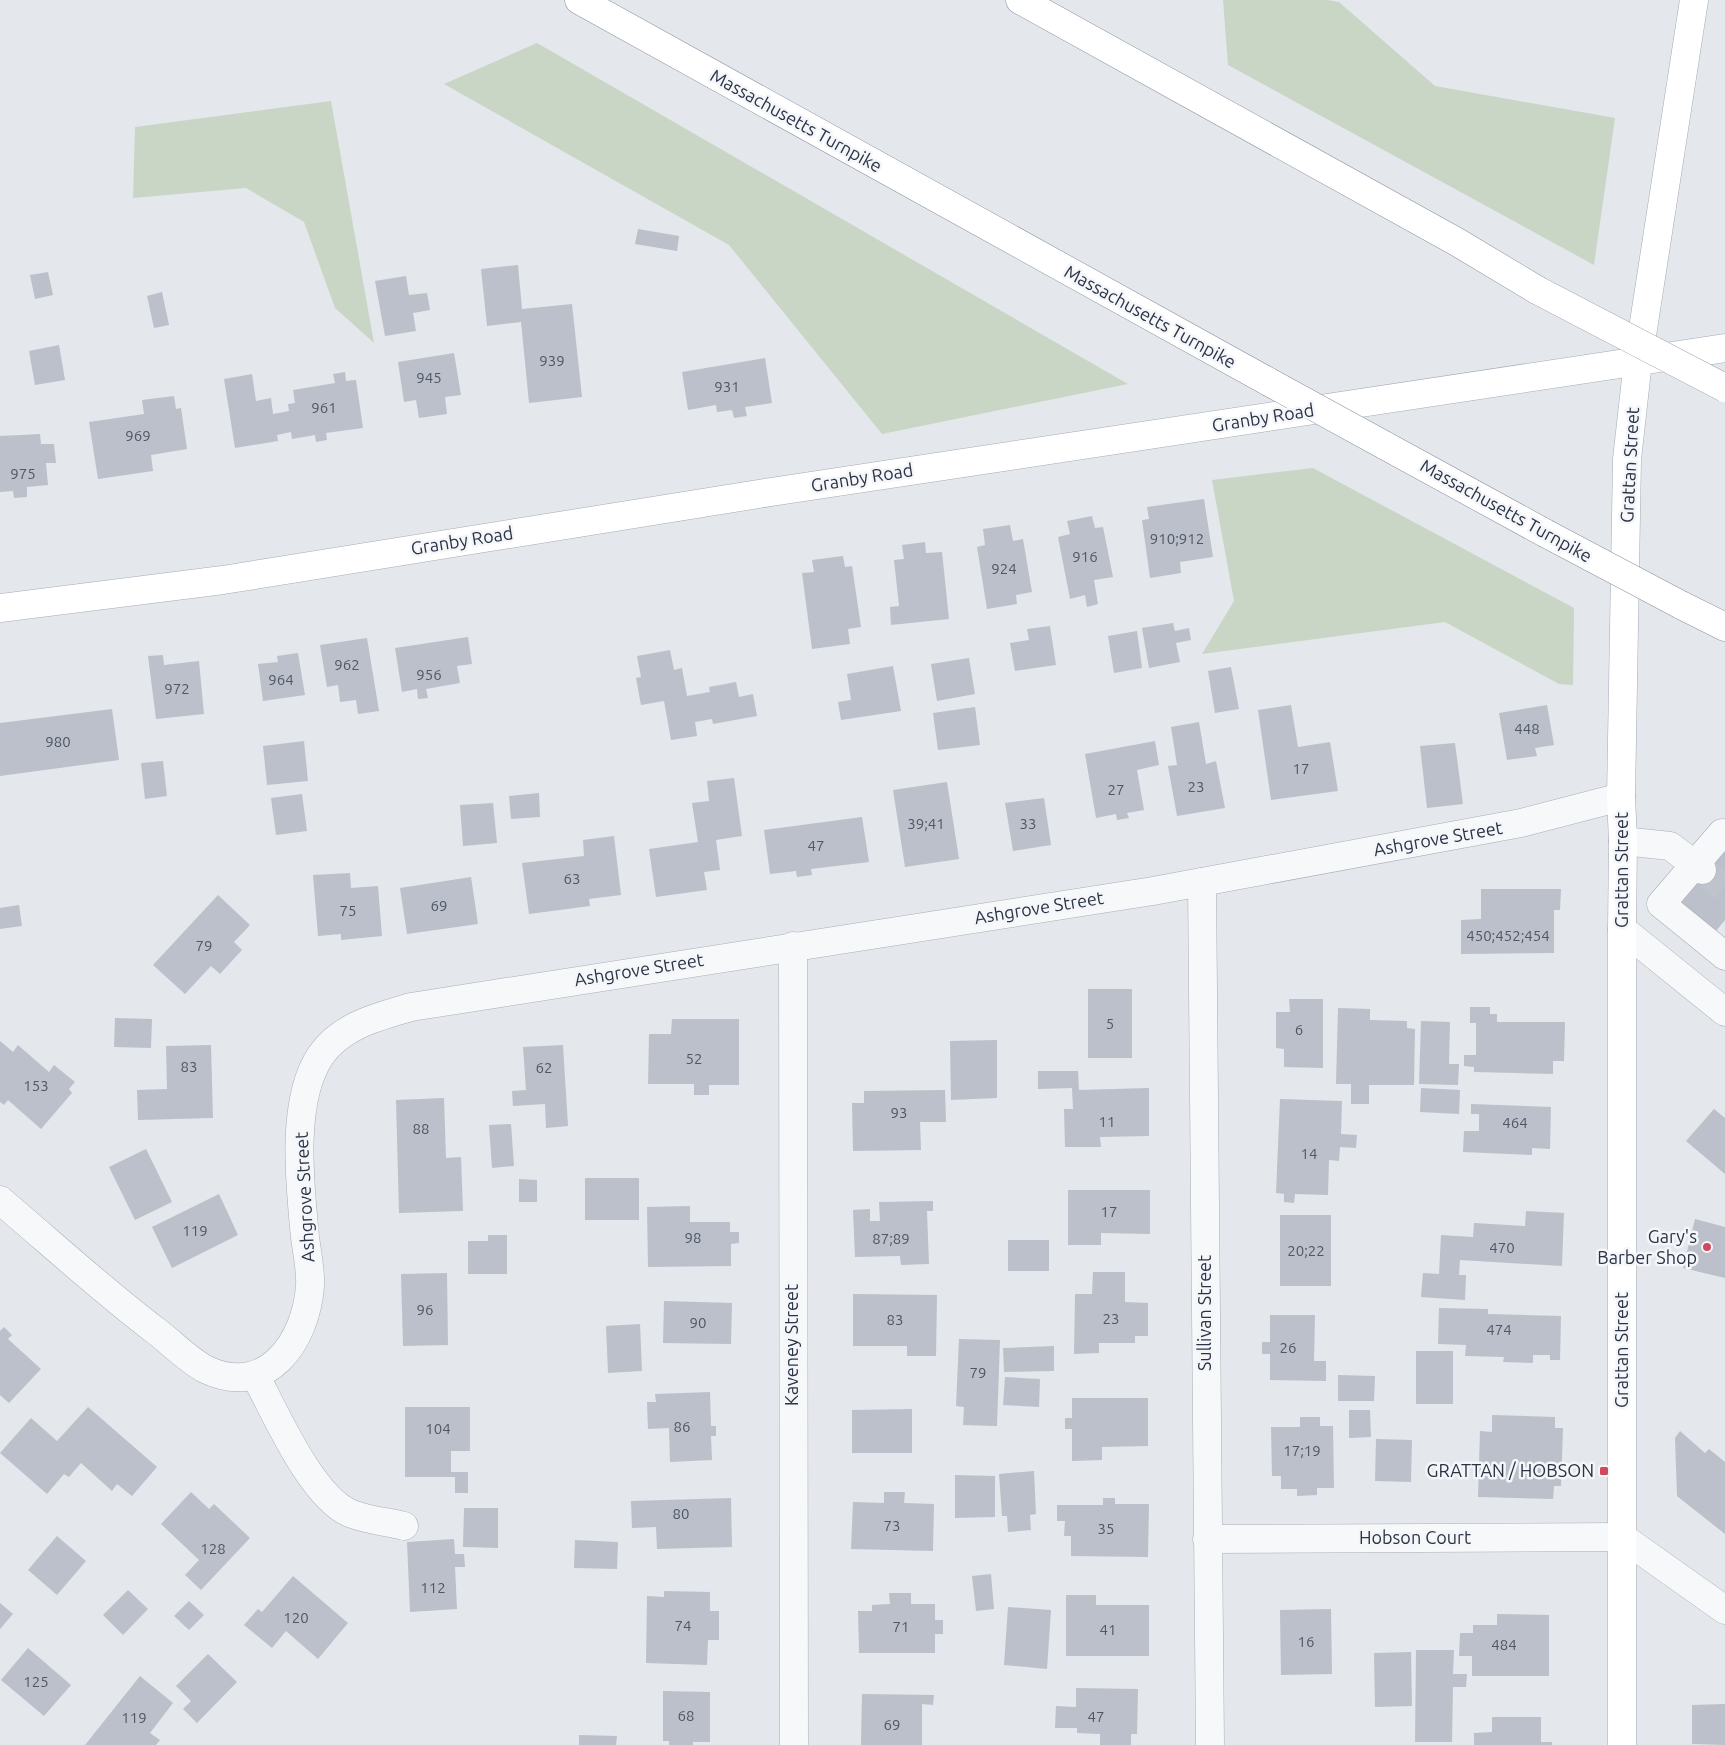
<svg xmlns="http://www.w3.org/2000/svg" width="1725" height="1745" font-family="Ubuntu,sans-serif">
<rect width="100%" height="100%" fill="#e4e7ec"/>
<g fill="#c9d6c5">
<path d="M1223,0h104l12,2 96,84 180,32 -21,147 -366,-200z"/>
<path d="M537,43l591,341 -246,50 -153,-189 -285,-161z"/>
<path d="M331,101l43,242 -39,-35 -31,-86 -58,-34 -113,10 2,-71z"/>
<path d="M1313,468l261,140 -1,77 -14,-1 -114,-62 -243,32 32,-53 -22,-121z"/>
</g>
<g fill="#bbc0ca">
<path d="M638,229l41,7 -2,15 -42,-7z"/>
<path d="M518,265l4,44 50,-5 10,93 -53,6 -8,-81 -34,4 -6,-57z"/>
<path d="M48,272l5,23 -18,4 -5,-24z"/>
<path d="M406,276l3,19 18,-2 3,17 -17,3 3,18 -31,5 -10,-55z"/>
<path d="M162,292l7,33 -15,3 -7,-32z"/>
<path d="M59,345l6,35 -30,5 -6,-34z"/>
<path d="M454,353l7,42 -16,2 2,17 -28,4 -3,-18 -12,2 -6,-40z"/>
<path d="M765,358l7,45 -27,4 2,9 -13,2 -2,-8 -15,2 -1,-7 -28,5 -6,-38z"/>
<path d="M345,372l1,9 10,-1 7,48 -37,5 1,7 -11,2 -1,-7 -23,4 -1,-7 -14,3 1,6 -43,7 -11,-69 28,-5 4,27 15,-3 2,16 16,-3 -1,-7 7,-1 -2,-13 42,-7 -2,-9z"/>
<path d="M174,396l2,13 5,-1 6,41 -36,6 2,16 -55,8 -9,-57 55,-8 -2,-14z"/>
<path d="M40,434l1,10h13l2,19h-10l2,22 -21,2v10l-13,1 -1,-7 -13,1v-56z"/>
<path d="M1204,499l9,58 -33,5 1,11 -31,5 -8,-58 7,-1 -2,-12z"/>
<path d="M1092,516l3,12 8,-1 10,50 -19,3 4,24 -11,3 -2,-12 -15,4 -12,-62 12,-3 -3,-13z"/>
<path d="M1010,525l3,16 10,-2 9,53 -16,3 1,9 -30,5 -10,-62 8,-2 -2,-16z"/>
<path d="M925,542l1,11 16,-1 7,67 -58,6 -1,-18 9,-1 -5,-46 10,-1 -2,-14z"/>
<path d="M843,556l2,11 7,-1 9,61 -13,2 2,15 -38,5 -10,-76 12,-1 -2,-12z"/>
<path d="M1173,623l2,8 14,-3 2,12 -15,3 4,19 -31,6 -7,-40z"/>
<path d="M1050,626l6,39 -41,6 -5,-28 19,-3 -2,-11z"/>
<path d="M1137,631l5,37 -28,5 -6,-37z"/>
<path d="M468,637l4,27 -15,2 3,17 -34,6 2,9 -10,1 -1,-10 -15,3 -7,-44z"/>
<path d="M367,638l12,73 -21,3 -2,-14 -16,2 -2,-17 -11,2 -7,-42z"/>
<path d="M670,650l4,20 8,-2 5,28 23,-4 -1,-5 27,-5 3,15 14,-3 4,22 -44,8 -1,-5 -17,3 2,14 -26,4 -7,-39 -23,4 -5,-27 5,-1 -4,-21z"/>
<path d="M298,653l7,42 -42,6 -5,-37 20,-2 -1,-6z"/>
<path d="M163,655l1,10 35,-4 5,53 -48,5 -8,-63z"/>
<path d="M969,658l6,36 -38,7 -6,-37z"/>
<path d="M893,666l8,45 -60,9 -3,-18 13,-2 -4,-26z"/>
<path d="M1231,667l8,42 -24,4 -7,-42z"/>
<path d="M1291,705l7,42 32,-5 8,49 -67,9 -13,-90z"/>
<path d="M1547,705l7,40 -19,3 2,8 -30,4 -8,-47z"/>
<path d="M975,707l5,38 -42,5 -5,-37z"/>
<path d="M112,709l7,51 -119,16v-53z"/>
<path d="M1199,722l7,42 10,-3 9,47 -48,8 -9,-50 9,-1 -6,-38z"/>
<path d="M304,741l4,40 -41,4 -4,-39z"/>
<path d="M1155,741l4,24 -22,5 7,40 -17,3 2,5 -12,2 -1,-6 -20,4 -11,-64z"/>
<path d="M1455,743l8,61 -36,4 -7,-62z"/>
<path d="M163,761l4,35 -22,3 -4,-36z"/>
<path d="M734,778l8,58 -26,4 4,30 -16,2 3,18 -51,7 -7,-48 49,-7 -6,-39 17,-2 -2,-20z"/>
<path d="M947,782l12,77 -54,8 -12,-77z"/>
<path d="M539,793l1,24 -29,2 -2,-23z"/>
<path d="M302,794l5,37 -31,4 -5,-37z"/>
<path d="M1044,798l7,47 -38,6 -8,-48z"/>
<path d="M493,803l4,40 -34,3 -3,-41z"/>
<path d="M862,817l7,45 -58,7 1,6 -15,2 -1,-6 -26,3 -6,-44z"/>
<path d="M614,836l7,59 -32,4 1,7 -61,8 -7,-51 62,-7 -1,-16z"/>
<path d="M1725,844v76l-14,17 -38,-31z"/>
<path d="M350,873l1,15 27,-2 4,50 -41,4v-6l-23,2 -5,-61z"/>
<path d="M471,877l7,47 -71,10 -7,-46z"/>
<path d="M1481,889h80l-1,21h-6v43l-93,1v-34l20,-1z"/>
<path d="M218,895l32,30 -16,17 8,8 -22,24 -9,-8 -26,28 -32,-29z"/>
<path d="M19,905l3,21 -22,3v-21z"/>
<rect x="1088" y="989" width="44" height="69"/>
<path d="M1289,999h34v69l-39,-1v-18l-8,-1v-36h14z"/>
<path d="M1470,1007h20v7h7v8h68l-1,39h-11v13l-79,-2v-5l-10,-1v-11h12v-32h-6z"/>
<path d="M1338,1008l32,1v11l37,1v7l8,1 -1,56h-45v19h-18v-20h-15z"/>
<path d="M115,1018l37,1 -1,29 -37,-1z"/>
<path d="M672,1019h67v66h-30v10h-15v-11h-46l1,-50h22z"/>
<path d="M1421,1021l29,1 -1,42h10l-1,21 -39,-1z"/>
<path d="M997,1040v58l-46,2 -1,-59z"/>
<path d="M0,1041l13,11 5,-7 31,27 5,-7 21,17 -6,7 3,4 -31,36 -33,-29 -4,5 -4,-3z"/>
<path d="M211,1045l2,73 -75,2 -1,-30 30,-1 -1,-43z"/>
<path d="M563,1045l5,81 -22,2 -1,-24 -32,2 -1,-15 14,-1 -3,-43z"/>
<path d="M1038,1071h40l1,19 70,-2v48l-49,1 1,10h-36l-1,-38h9l-1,-21 -34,1z"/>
<path d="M1421,1088l39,2 -1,24 -39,-2z"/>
<path d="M945,1090l1,32h-26l1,28 -68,1 -1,-48h12v-12z"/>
<path d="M444,1098l2,60 15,-1 2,54 -64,2 -3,-113z"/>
<path d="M1280,1099l62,2 -1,33 16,1 -1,13 -16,-1 -1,14 -10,-1 -1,35 -33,-1 -1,9 -10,-1v-8l-8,-1z"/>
<path d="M1471,1104l80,3 -1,42 -18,-1v7l-69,-3 1,-21h15v-17h-8z"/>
<path d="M1714,1109l11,9v56l-39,-33z"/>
<path d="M511,1124l3,42 -22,2 -3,-43z"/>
<path d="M146,1149l26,53 -37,18 -26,-53z"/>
<rect x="585" y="1178" width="54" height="42"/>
<path d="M519,1179l18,1v22h-18z"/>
<path d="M1068,1190h82v44l-49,-1v12h-33z"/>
<path d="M219,1194l19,41 -66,33 -20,-41z"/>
<path d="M933,1201v10h-6l2,53 -28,1 -1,-9 -45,1 -2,-47 17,-1v12h10l-1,-19z"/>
<path d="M690,1206v16h40v10h9v11l-8,1v22l-83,1 -1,-60z"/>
<path d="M1526,1211l38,2 -2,53 -102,-6 -1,15h7l-1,25 -44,-3 2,-24 16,1 2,-39 32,2 1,-14 51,3z"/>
<rect x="1280" y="1215" width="51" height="71"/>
<path d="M1695,1219l30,8v51l-42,-10z"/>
<path d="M488,1235h19v39h-39v-33h20z"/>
<rect x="1008" y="1240" width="41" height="31"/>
<path d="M1093,1272h32v30l23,1v33h-13v7h-36v10l-25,1 1,-60h17z"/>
<path d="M447,1273l1,72 -45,1 -2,-72z"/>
<path d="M853,1294l84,1 -1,61h-29v-10h-54z"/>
<path d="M664,1301l68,2 -1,41 -68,-1z"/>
<path d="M1439,1308l49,1v5l73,2 -1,44h-10v-5h-17v8l-30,-1 1,-5 -39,-1 1,-11 -28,-1z"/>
<path d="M1270,1315h45l-1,46h12v20l-56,-1v-26h-8v-12h8z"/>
<path d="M640,1324l2,47 -34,2 -2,-47z"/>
<path d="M4,1327l8,8 -4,4 33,30 -32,34 -9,-8v-64z"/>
<path d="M959,1339l41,1 -3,86 -34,-1 1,-18 -8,-1z"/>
<path d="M1054,1346v25l-50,1 -1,-24z"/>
<rect x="1416" y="1351" width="37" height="53"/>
<path d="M1338,1375l37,1 -1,25h-36z"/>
<path d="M1005,1377l35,2 -1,28 -36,-2z"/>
<path d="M710,1392l1,34h5v10h-5l1,24 -42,2 -1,-34 -21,1 -1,-27h9l-1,-8z"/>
<path d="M1072,1398h76v48l-46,1v13l-30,1v-32h-7v-11h7z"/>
<path d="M88,1407l69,60 -25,29 -15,-12 -5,7 -31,-28 -12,14 -5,-3 -17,20 -47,-41 31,-35 26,23z"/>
<path d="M405,1407h65v44h-19v21h17v21h-13v-16h-50z"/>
<path d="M912,1409v44h-60v-43z"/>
<path d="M1349,1410h21l1,27 -22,1z"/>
<path d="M1492,1415l63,2v11h8l-2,58h-7l-1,13 -75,-2 2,-66 12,1z"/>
<path d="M1300,1417h20v9h13l1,62h-17v7l-20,1v-7h-16v-13h-9l-1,-49h29z"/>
<path d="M1680,1431l25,22 4,-4 16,13v72l-48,-38 -2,-58z"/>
<path d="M1376,1439l36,1 -1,42 -36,-1z"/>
<path d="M1034,1471l2,43 -6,1 1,15 -23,2 -1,-16h-5l-3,-42z"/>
<path d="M955,1475l40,1v41l-40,1z"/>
<path d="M191,1492l18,17 5,-5 36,34 -49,52 -16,-15 14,-15 -38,-36z"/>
<path d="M884,1492h21l-1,11 30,1 -1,47 -82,-2 2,-47 31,1z"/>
<path d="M731,1498l1,49 -75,2 -1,-22 -24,1 -1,-27z"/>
<path d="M1103,1498h12v6h34l-1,53 -77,-1v-20h-7l1,-15h-8v-16h46z"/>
<path d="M464,1508h34v40l-35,-1z"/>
<path d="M57,1536l29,25 -29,34 -29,-25z"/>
<path d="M454,1539l1,15h9l1,13h-10l2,42 -47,3 -3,-70z"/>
<path d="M575,1540l43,2 -1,27 -43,-1z"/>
<path d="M991,1574l3,35 -18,2 -4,-35z"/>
<path d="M293,1576l55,47 -30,36 -32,-28 -14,17 -28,-23 14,-16 4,3z"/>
<path d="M128,1590l20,19 -25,26 -20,-20z"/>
<path d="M664,1591l46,1v19h9v29h-11l-1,25 -61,-2 1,-67 17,1z"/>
<path d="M889,1593h22v11h24v16h8v14h-8v19h-76l-1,-42h14v-6l18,-1z"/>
<path d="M1066,1595h30v10h53v51h-83z"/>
<path d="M189,1601l15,14 -15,15 -15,-14z"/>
<path d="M0,1603l13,11 -13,15z"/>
<path d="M1008,1607l43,3 -4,59 -43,-4z"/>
<path d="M1331,1609l1,65 -51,1 -1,-65z"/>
<path d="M1497,1614l52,1v61h-77v-20h-13l1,-23h13v-8h24z"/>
<path d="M28,1648l43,37 -27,31 -43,-36z"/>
<path d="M1416,1650h38l-1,24h14l-1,13h-13l-1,55h-37z"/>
<path d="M1411,1652l1,54 -37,1 -1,-54z"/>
<path d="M208,1654l29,28 -40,41 -14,-14 8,-8 -15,-15z"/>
<path d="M140,1676l33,27 -23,30 10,7 -4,5h-71z"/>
<path d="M1076,1688l62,1 -1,45h-6v11h-31v-11l-23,-1v-5h-22l1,-22 20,1z"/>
<path d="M663,1691l47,1v50h-17v3h-24v-4h-6z"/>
<path d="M862,1694l72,1 -1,10 -11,-1v41h-61z"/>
<path d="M1725,1704v41l-33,-1v-39z"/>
<path d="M1492,1717h49v25h11v3h-78v-12l18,-1z"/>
<path d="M579,1735l38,1 -1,9h-37z"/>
</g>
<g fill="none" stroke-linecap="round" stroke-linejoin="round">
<path stroke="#bfc3cb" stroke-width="28" stroke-dasharray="28 14" stroke-linecap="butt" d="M1702,870l23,19"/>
<defs>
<g id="minor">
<path d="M1725,835l-3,-2 -61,71 64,52"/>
<path d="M1623,841l47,5 32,24"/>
<path d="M1202,882l8,863"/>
<path d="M1622,929l103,83"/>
<path d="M793,946l1,799"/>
<path d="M0,1200c52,44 102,90 156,131 16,12 32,29 49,38 61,30 101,-27 105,-83 1,-15 -3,-33 -5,-49 -5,-52 -15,-137 16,-182 21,-30 57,-38 90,-48l742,-116 368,-68 100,-26"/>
<path d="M255,1375c20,37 57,124 97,139 16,6 35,8 52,12"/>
<path d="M1207,1539l415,-2 103,73"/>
</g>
<g id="major">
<path d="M0,608l223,-28 548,-88 954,-144"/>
<path d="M1622,1745v-816l1,-88 -2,-44 6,-338 11,-98 56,-361"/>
</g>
<g id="highway">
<path d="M579,0l690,382"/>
<path d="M1020,0l437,242 80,48"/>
<path d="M1384,445l161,88"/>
<path d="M1681,605l44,22"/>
</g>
</defs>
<use href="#minor" stroke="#a9aeb7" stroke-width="29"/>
<use href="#major" stroke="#a3abb8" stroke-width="29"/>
<use href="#highway" stroke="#8b94a3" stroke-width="29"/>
<use href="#minor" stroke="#f7f8fa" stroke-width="28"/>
<use href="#major" stroke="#fff" stroke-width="28"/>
<use href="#highway" stroke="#fff" stroke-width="28"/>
<defs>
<g id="highway-bridge">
<path d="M1537,290l188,98"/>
<path d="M1269,382l115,63"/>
<path d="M1545,533l136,72"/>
</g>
</defs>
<use href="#highway-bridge" stroke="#8b94a3" stroke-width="29" stroke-linecap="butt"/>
<use href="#highway-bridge" stroke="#fff" stroke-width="28"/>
</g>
<g fill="#d1495b" stroke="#f4f6f9" stroke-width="2">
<circle cx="1707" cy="1247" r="5"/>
<rect x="1599" y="1466" width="10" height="10" rx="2.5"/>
</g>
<g text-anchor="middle" stroke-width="5" stroke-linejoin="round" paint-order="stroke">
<g font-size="15" fill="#4f5766">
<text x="552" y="366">939</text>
<text x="429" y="383">945</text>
<text x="727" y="392">931</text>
<text x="324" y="413">961</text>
<text x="138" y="441">969</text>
<text x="23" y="479">975</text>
<text x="1177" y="544">910;912</text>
<text x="1085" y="562">916</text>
<text x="1004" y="574">924</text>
<text x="347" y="670">962</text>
<text x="429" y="680">956</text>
<text x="281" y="685">964</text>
<text x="177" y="694">972</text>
<text x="1527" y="734">448</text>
<text x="58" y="747">980</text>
<text x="1301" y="774">17</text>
<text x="1196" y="792">23</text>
<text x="1116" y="795">27</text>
<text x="926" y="829">39;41</text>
<text x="1028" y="829">33</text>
<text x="816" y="851">47</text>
<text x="572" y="884">63</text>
<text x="439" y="911">69</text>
<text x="348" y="916">75</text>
<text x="1508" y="941">450;452;454</text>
<text x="204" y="951">79</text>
<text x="1110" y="1029">5</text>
<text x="1299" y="1035">6</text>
<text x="694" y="1064">52</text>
<text x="189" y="1072">83</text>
<text x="544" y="1073">62</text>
<text x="36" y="1091">153</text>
<text x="899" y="1118">93</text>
<text x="1107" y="1127">11</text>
<text x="1515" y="1128">464</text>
<text x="421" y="1134">88</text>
<text x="1309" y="1159">14</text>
<text x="1109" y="1217">17</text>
<text x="195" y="1236">119</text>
<text x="693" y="1243">98</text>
<text x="891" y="1244">87;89</text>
<text x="1502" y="1253">470</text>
<text x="1306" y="1256">20;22</text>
<text x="425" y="1315">96</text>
<text x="1111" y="1324">23</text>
<text x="895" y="1325">83</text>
<text x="698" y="1328">90</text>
<text x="1499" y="1335">474</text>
<text x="1288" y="1353">26</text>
<text x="978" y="1378">79</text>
<text x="682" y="1432">86</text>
<text x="438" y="1434">104</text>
<text x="1302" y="1456">17;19</text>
<text x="681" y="1519">80</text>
<text x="892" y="1531">73</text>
<text x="1106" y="1534">35</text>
<text x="213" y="1554">128</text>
<text x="433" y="1593">112</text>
<text x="296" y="1623">120</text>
<text x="683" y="1631">74</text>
<text x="901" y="1632">71</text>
<text x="1108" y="1635">41</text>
<text x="1306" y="1647">16</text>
<text x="1504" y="1650">484</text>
<text x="36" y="1687">125</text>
<text x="686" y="1721">68</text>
<text x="1096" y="1722">47</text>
<text x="134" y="1723">119</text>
<text x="892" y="1730">69</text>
</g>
<g font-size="18" fill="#2b3445" stroke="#f4f6f9">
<text transform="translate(796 121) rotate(29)" y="6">Massachusetts Turnpike</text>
<text transform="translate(1150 317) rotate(29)" y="6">Massachusetts Turnpike</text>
<text transform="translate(1263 418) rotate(-9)" y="6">Granby Road</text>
<text transform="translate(1630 465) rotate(-87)" y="6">Grattan Street</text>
<text transform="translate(862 478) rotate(-9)" y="6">Granby Road</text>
<text transform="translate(1506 511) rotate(29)" y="6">Massachusetts Turnpike</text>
<text transform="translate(462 541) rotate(-9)" y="6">Granby Road</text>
<text transform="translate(1438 839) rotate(-10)" y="6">Ashgrove Street</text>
<text transform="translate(1622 870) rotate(-90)" y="6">Grattan Street</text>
<text transform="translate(1039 908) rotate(-9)" y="6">Ashgrove Street</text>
<text transform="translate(639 970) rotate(-9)" y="6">Ashgrove Street</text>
<text transform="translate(305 1197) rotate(-93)" y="6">Ashgrove Street</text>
<text transform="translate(1205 1313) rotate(-90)" y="6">Sullivan Street</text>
<text transform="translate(792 1345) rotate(-90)" y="6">Kaveney Street</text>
<text transform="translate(1622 1350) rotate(-90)" y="6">Grattan Street</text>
<text x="1415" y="1544">Hobson Court</text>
</g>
<g font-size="18" fill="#2b3445" stroke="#f4f6f9" text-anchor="end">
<text x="1697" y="1243">Gary's<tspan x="1697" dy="21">Barber Shop</tspan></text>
<text x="1594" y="1477">GRATTAN / HOBSON</text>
</g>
</g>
</svg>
